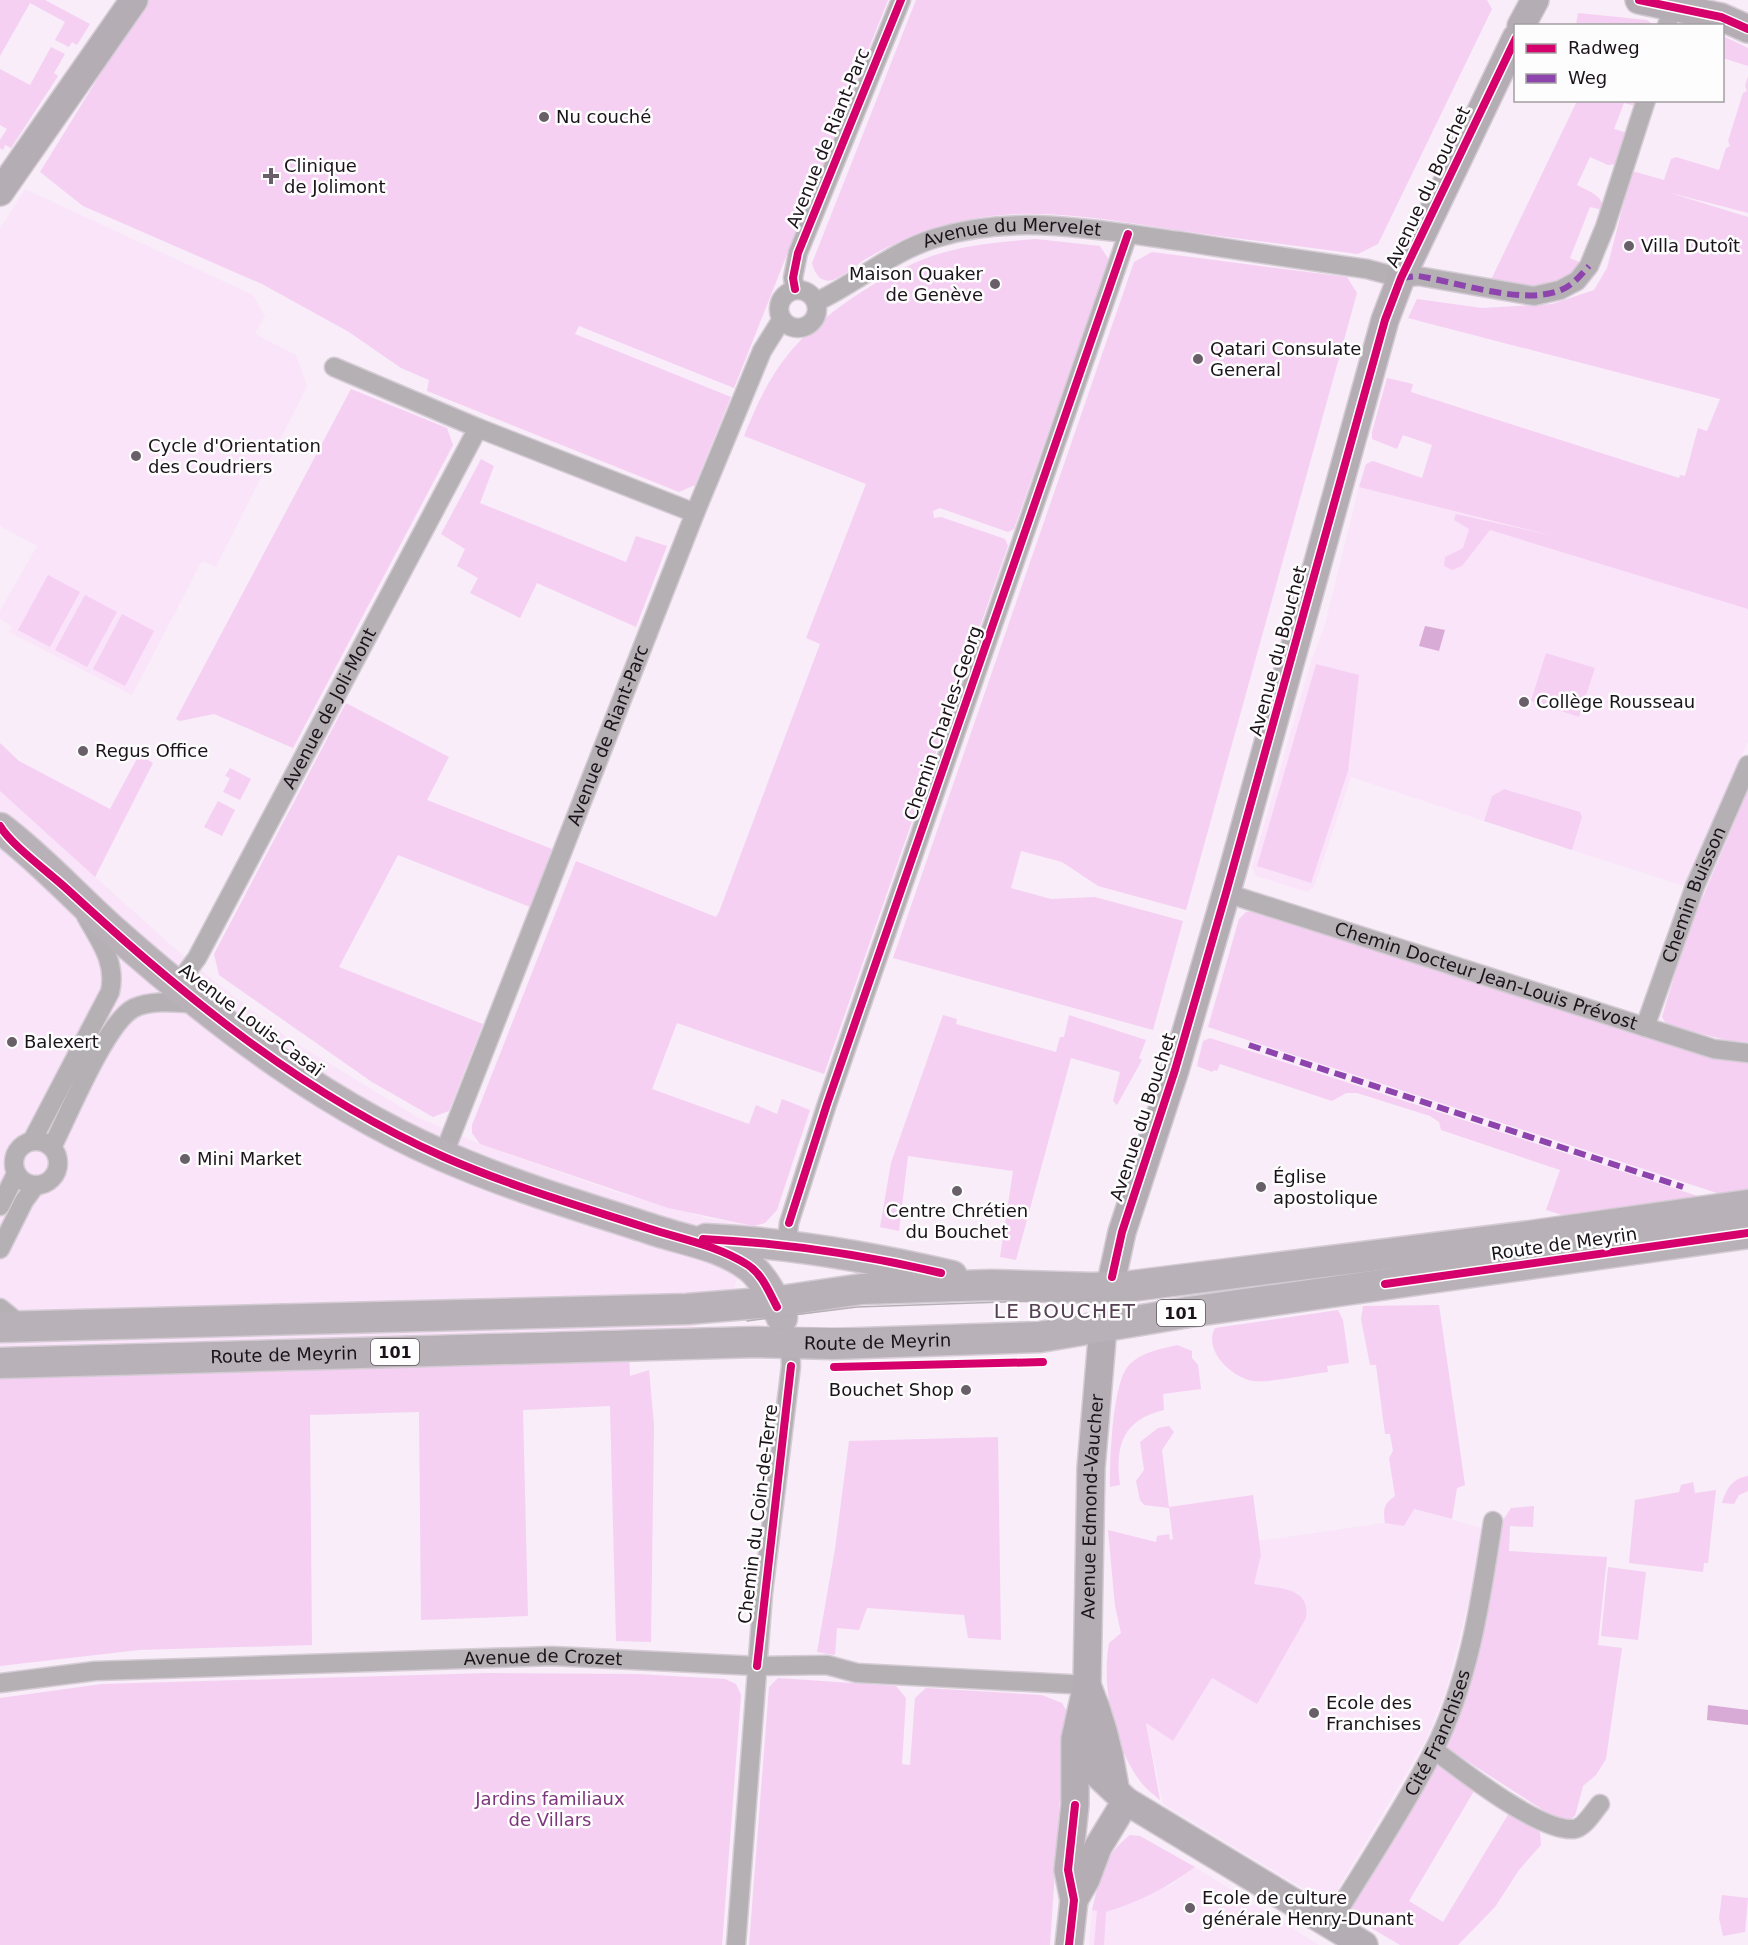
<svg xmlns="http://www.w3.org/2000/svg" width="1748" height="1945" font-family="'DejaVu Sans',sans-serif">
<rect width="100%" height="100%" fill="#f8edf8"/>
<g fill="#fae4f9">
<path d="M25,189l228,106 12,21 -10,18 41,21 11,31 -91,181 -14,-6 -70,134 -123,-63 3,-6 -12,-7v-8l37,-65 -37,-20v-297z"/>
<path d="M1359,487l307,75 82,24v156l-64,144 -112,-36 10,-33 -3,-5 -75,-23 -12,7 -8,25 -133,-44 -37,110 -7,5 -51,-16 -4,-9 59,-205 14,-38z"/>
<path d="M0,791l172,155 46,38 74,57 127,77 61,26 133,47 93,27 48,8 -28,87 -97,42 -629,16z"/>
<path d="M1414,1509l67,19 -6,48 -29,115 -20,49 -97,164 -166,-100 -17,-82 27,19 39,-63 45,26 42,-111 -46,-8 8,-30 -2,-14 131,-19z"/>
<path d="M1195,1867l124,78h-230l3,-35 15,2 66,-28z"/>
</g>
<g fill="#f5d0f3">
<path d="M0,0h45l45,24 -13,21 -5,-3 -3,5 -14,-7 10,-18 -35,-19 -30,53z"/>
<path d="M146,0h742l-154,388 -155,-62 -4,8 156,63 -36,88 -16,7 -252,-101 2,-11 -28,-12 -52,-36 -87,-48 -179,-78 -43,-34z"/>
<path d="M916,0h571l5,9 -114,235 -20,10c-59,-8 -118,-15 -176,-23 -72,-11 -145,-26 -217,-11 -33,7 -64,19 -94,36 -12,6 -25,19 -38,24 -13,4 -19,-8 -21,-17z"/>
<path d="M1578,13l69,7 6,5h-77z"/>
<path d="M1723,36l25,12v18l-25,-8z"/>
<path d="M51,47l14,7 -11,19 4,3 -47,72 -6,-3 -2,5 -3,-2v-8l7,-11 -7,-4v-56l30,16z"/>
<path d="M1748,76v137l-81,-21 81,25v392l-258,-79 -28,36 -10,4 -8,-4 1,-9 18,-9 6,-19 -15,-9 2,-6 102,23 -199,-50 7,-23 7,-3 49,17 10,-33 -29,-10 -6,14 -25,-10v-7l15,-54 26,6 -2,8 268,86 1,-3 5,1 13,-48 9,3 13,-32 -312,-81 9,-19 65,9 70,-4 42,-14 13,-22 25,-97 32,9 7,-21 5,-2 43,13 7,-22 4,-2 -2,-5 15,-48 4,-2 -2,-5z"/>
<path d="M1577,101h60l-2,5 -11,-3 -10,26 14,4 -10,31 -10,1 -18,-8 -13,28c12,7 26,9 26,25l-13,-3 -20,51 14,6c-32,32 -54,26 -95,20z"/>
<path d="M1036,239l64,7 9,14 -95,269 -6,3 -68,-24 -7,3 1,7 7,-1 64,22 3,7 -184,528 -147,-51 -25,66 97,35 7,-19 21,9 5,-15 28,11 -33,100 -12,13 -11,3 -86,-18 -188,-64 -8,-11v-8l104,-264 140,56 3,-5 101,-268 -14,-6 60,-154 -122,-48c12,-30 25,-59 46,-84 30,-36 90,-76 134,-93 36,-14 74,-17 112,-20z"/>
<path d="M1152,252l195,25 10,16 -171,617 -88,-24 -36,-24 -41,-11 -10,37 40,11 44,-2 88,24 -30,109 -260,-72 241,-696z"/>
<path d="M351,389l96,39 6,17 -160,303 -79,-34 -34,7 -4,-2z"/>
<path d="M481,459l13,7 -14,37 146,59 10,-26 31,10 -31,81 -99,-44 -17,35 -50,-25 8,-15 -21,-12 8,-17 -24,-15z"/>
<path d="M48,575l32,17 -30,55 -32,-17z"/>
<path d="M85,595l32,17 -30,55 -32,-17z"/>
<path d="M122,614l32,17 -29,55 -32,-17z"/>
<path d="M1546,653l49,15 -16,49 -48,-16z"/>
<path d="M1316,664l43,11 -11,96 -37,112 -54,-17z"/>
<path d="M346,703l103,54 -22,43 125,49 -22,58 -132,-52 -59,112 144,57 -34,87 -16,6 -61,-35 -153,-107 -5,-21z"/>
<path d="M0,743l19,18 91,48 29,-54 14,8 -58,114 -95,-86z"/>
<path d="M230,768l21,11 -11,21 -17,-8 7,-14 -5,-2z"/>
<path d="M1504,789l76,23 2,5 -10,33 -88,-29 8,-25z"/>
<path d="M1748,790v252l-18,-1 -63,-16 -5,-8 24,-80z"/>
<path d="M218,801l17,9 -13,26 -18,-9z"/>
<path d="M1256,911l387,126 68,19 37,6v130l-25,3 -515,-168 31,-108 7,-7z"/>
<path d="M943,1015l14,4 -1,5 100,28 4,-15h4l5,-22 77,25 -7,18 3,2 -25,45 -4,-4 7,-29 -49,-14 -55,202 -16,-3 13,-86 -105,-15 -9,75 -19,-4 11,-64z"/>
<path d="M1210,1038l494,160 -136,19 -22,-7 14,-40 -119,-40 -2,-8 -9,-6 -73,-23h-11l-14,8 -112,-37 -3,7 -3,-1 -2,2 -15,-6 6,-25z"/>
<path d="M1439,1305l26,180 -8,3 -5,31 -38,-10 -10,17 -19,-3c-2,-15 -1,-19 10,-27l-6,-38 4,-7 -3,-17h-5l-9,-69h-6l-9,-46 2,-13z"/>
<path d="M1338,1310l5,10 6,43 -22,3 1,6c-19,2 -59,11 -75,9 -22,-4 -50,-31 -38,-53z"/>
<path d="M1177,1345l15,6v7l6,7 3,24 -38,5 1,16c-42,10 -49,36 -44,75l-10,2c0,-25 2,-107 20,-123 12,-12 31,-15 47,-19z"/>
<path d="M629,1355l1,21 19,-6 5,55 -3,217 -35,-1 -6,-235 -87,4 5,206 -107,4 -2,-208 -109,3 2,230 -173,5 -139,16v-295z"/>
<path d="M1169,1426l5,6 -12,18 7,57 84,-12 8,60 -7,29c24,5 57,2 52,34l-49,86 -45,-26 -39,63 -27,-18 14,77c-7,-6 -15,-12 -20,-19 -26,-35 -39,-95 -31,-138l12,-10 -6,-27 -7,-76 48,12 1,-6 12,-2 1,6 3,-1 -4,-31 -25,-3 -4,-5 -4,-19 8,-11 -4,-28 18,-14z"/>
<path d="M998,1437l3,203 -33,-2 -4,-23 -97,-7 -8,22 -22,-2 -2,27 -18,-3 18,-103 14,-108z"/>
<path d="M1748,1476v15l-9,4 -5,9 -12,-1c4,-14 11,-25 26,-27z"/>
<path d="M1693,1482l2,11 21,-3 -8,73h-4l-1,9 -74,-9 6,-63 44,-8 2,-7z"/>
<path d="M1534,1506l-1,21 -23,-1 -1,25 98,6 -9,88 24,3 -16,111 -10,16 -13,11 -8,30 -12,7 -116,-75 -2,-8 40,-118 18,-102 8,-12z"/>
<path d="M1608,1567l38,5 -8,68 -37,-4z"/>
<path d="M489,1673l148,1 88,5 11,5 5,11 -19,250h-722v-247l102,-14z"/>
<path d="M778,1678l118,8 10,12 -4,66 8,1 5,-67 11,-10 116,7 20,8 4,7 -16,235h-301l20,-258z"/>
<path d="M1439,1766l35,25 -65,110 34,21 66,-109 31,19 1,13 -22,25 -24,37 -37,38h-58l-54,-32 85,-144z"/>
<path d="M1130,1835l10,1 55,31c-27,20 -56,35 -89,45l-2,33h-10l3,-34 -5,-1c8,-32 10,-53 38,-75z"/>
<path d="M1722,1895l26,3 -3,34 -22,4 -4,-18z"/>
</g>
<g fill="#d8abd6">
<path d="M1425,626l20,4 -6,21 -20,-5z"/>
<path d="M1708,1705l40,5v15l-41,-5z"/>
</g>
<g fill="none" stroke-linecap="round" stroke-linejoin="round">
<defs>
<g id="street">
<path d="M1667,26l5,-21"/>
<path d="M795,289l-2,-11 5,-25 103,-253"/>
<circle cx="798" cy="309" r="19"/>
<path id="s1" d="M816,302c41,-19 76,-51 120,-64 79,-25 162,-8 243,3 63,10 125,19 188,28l34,9 17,-2 116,20 26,-6 17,-9 12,-15 16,-39 41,-127"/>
<path d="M334,367l144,61 217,85"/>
<path id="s2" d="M1226,893l488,156 34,4"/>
<path id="s3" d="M177,985l20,-27 281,-530"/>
<path id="s4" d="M1645,1027l50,-141 53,-121"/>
<circle cx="36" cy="1163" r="22"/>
<path d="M32,1141l78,-149c7,-30 -11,-52 -24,-76"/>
<path d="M52,1147c16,-31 54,-125 82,-139 19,-9 45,-5 65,-4"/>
<path id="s5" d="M443,1156l252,-643 67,-162 20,-32"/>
<path d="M0,1206l16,-32"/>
<path d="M793,1247l-5,-14 1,-10 38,-119 301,-870"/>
<path d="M0,1249l24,-48 11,-15"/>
<path d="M0,1308l22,18"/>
<path id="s6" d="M0,1683l95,-12 457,-15 205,10 70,-1 30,8 230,12"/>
<path d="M1434,1750c29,21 105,82 140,79 10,-1 20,-18 26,-25"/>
<path id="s7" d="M1330,1924c35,-57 73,-114 104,-174 36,-71 47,-152 59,-229"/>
<path d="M736,1945l27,-352 28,-227 -1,-24"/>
</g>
<g id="secondary">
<path d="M1639,0l82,17 27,12"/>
<path d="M1521,26l14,-26"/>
<path d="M0,192l134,-192"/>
<path d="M1110,1287l12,-55 53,-162 57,-197 153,-553 16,-42 115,-240"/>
<path d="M1087,1685c14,33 23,68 28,103"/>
<path d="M1083,1736l10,34 33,31 238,144"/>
<path d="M1074,1900l12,-21 12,-32 28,-46"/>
<path id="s8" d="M1069,1945l5,-45 -6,-30 7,-65v-66l12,-54 4,-217 12,-141"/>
</g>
<g id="primary">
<path d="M0,828c40,30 75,69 112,102 106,94 221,182 353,235 63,26 128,45 192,66 31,10 66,15 93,36 15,12 24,33 32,51"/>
<path d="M706,1239c82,4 165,18 246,37"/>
<path d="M0,1327l687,-18 87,-7 88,-13 130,-4 101,3 39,-2 398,-50 218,-31"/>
<path id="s9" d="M0,1363l757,-21 76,2 207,-7 149,-25 559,-79"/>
</g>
</defs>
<use href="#street" stroke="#d4cbd4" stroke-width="21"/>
<use href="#secondary" stroke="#d4cbd4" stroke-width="30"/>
<use href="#primary" stroke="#d4cbd4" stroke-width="33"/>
<use href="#street" stroke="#b4b0b4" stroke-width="18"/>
<use href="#secondary" stroke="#b4aeb4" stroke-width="27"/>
<use href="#primary" stroke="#b8b2b8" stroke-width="30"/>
<g stroke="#b7b0b7" stroke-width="1.5">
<path d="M747,1321l110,-14 288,-10"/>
<path d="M0,1349l755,-21 117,1 150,-4 124,-16"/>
</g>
<g stroke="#8e44ad" stroke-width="6" stroke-dasharray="12 6" stroke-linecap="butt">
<path d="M1401,278l17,-2c40,6 105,30 143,14 12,-5 19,-14 28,-24"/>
<path d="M1249,1045l434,142"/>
</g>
<defs>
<g id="cycleway">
<path d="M1639,0l82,17 27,12"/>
<path d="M795,289l-2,-11 5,-25 103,-253"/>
<path d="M0,826c10,18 51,48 68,64 113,104 234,204 376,267 66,29 135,49 203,71 34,11 70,17 101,37 14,9 21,27 29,42"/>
<path d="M789,1223l38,-119 301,-870"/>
<path d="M703,1239c78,4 162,16 238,34"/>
<path d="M1112,1277l10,-45 53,-162 51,-177 159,-573 16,-42 115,-240"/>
<path d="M1385,1284l363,-51"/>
<path d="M834,1367l209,-5"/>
<path d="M757,1666l34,-300"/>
<path d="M1069,1945l5,-45 -6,-30 7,-65"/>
</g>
</defs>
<use href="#cycleway" stroke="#fdfdfd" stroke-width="11"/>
<use href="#cycleway" stroke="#d6006c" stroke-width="8"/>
</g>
<g fill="#685f68" stroke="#fdfdfd" stroke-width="2">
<circle cx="544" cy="117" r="6"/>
<path d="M268 167h6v6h6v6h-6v6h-6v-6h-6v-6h6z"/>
<circle cx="1629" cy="246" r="6"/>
<circle cx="995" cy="284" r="6"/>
<circle cx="1198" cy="359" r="6"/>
<circle cx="136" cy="456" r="6"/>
<circle cx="1524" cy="702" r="6"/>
<circle cx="83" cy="751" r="6"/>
<circle cx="12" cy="1042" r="6"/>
<circle cx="185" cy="1159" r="6"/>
<circle cx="1261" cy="1187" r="6"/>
<circle cx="957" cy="1191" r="6"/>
<circle cx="966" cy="1390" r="6"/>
<circle cx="1314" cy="1713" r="6"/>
<circle cx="1190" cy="1908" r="6"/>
</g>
<g text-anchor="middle" stroke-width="5" stroke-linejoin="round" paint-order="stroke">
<g fill="#fdfdfd" stroke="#5f585e" stroke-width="1.5">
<rect x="1157" y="1300" width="48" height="26" rx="4.5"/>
<rect x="371" y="1339" width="48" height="26" rx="4.5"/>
</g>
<g font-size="16" font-weight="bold" fill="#1b121a">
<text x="1181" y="1319">101</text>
<text x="395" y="1358">101</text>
</g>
<g font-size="18" fill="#1b121a" stroke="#fdfdfd" text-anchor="start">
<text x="556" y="123">Nu couché</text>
<text x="284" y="172">Clinique<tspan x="284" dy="21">de Jolimont</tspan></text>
<text x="1641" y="252">Villa Dutoît</text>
<text x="983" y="280" text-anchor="end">Maison Quaker<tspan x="983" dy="21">de Genève</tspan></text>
<text x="1210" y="355">Qatari Consulate<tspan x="1210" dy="21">General</tspan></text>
<text x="148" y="452">Cycle d'Orientation<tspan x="148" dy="21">des Coudriers</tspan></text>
<text x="1536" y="708">Collège Rousseau</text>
<text x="95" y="757">Regus Office</text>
<text x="24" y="1048">Balexert</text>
<text x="197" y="1165">Mini Market</text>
<text x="1273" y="1183">Église<tspan x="1273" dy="21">apostolique</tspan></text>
<text x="957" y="1217" text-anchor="middle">Centre Chrétien<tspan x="957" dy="21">du Bouchet</tspan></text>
<text x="954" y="1396" text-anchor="end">Bouchet Shop</text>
<text x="1326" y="1709">Ecole des<tspan x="1326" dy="21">Franchises</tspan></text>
<text x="1202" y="1904">Ecole de culture<tspan x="1202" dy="21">générale Henry-Dunant</tspan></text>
</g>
<g font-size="18" fill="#1b121a" stroke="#fdfdfd">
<text transform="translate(828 138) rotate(-68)" y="6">Avenue de Riant-Parc</text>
<text transform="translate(1428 187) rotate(-65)" y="6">Avenue du Bouchet</text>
<text dy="6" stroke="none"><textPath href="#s1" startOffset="213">Avenue du Mervelet</textPath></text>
<text transform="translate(1278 651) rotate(-75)" y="6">Avenue du Bouchet</text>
<text dy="6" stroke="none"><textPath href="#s3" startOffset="316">Avenue de Joli-Mont</textPath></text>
<text transform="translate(943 723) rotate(-71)" y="6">Chemin Charles-Georg</text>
<text dy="6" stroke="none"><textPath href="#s5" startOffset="452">Avenue de Riant-Parc</textPath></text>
<text dy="6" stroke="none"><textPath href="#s4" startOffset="141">Chemin Buisson</textPath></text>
<text dy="6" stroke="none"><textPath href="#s2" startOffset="273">Chemin Docteur Jean-Louis Prévost</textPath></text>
<text transform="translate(251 1020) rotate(37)" y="6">Avenue Louis-Casaï</text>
<text transform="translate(1143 1117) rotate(-72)" y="6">Avenue du Bouchet</text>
<text transform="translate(1564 1244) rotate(-8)" y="6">Route de Meyrin</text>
<text dy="6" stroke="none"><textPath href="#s9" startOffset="878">Route de Meyrin</textPath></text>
<text dy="6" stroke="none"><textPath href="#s9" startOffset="284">Route de Meyrin</textPath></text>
<text dy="6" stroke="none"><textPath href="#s8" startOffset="441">Avenue Edmond-Vaucher</textPath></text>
<text transform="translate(758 1514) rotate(-83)" y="6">Chemin du Coin-de-Terre</text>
<text dy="6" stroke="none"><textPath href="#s6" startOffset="544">Avenue de Crozet</textPath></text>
<text dy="6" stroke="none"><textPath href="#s7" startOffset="220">Cité Franchises</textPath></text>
</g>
<g font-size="18" fill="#7d357b" stroke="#fdfdfd">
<text x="550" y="1805">Jardins familiaux<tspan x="550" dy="21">de Villars</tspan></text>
</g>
<g font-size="20" letter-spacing="1.5" fill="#554054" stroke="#fdfdfd">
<text x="1065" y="1318">LE BOUCHET</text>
</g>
</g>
<rect x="1514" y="24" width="210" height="78" fill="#fdfdfd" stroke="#a39fa2" stroke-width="1.5"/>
<rect x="1526" y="44" width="30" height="9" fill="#d6006c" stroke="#a39fa2" stroke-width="1.5"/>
<text x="1568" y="54" font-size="18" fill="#1b121a">Radweg</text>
<rect x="1526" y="74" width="30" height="9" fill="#8e44ad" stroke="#a39fa2" stroke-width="1.5"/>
<text x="1568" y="84" font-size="18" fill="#1b121a">Weg</text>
</svg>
